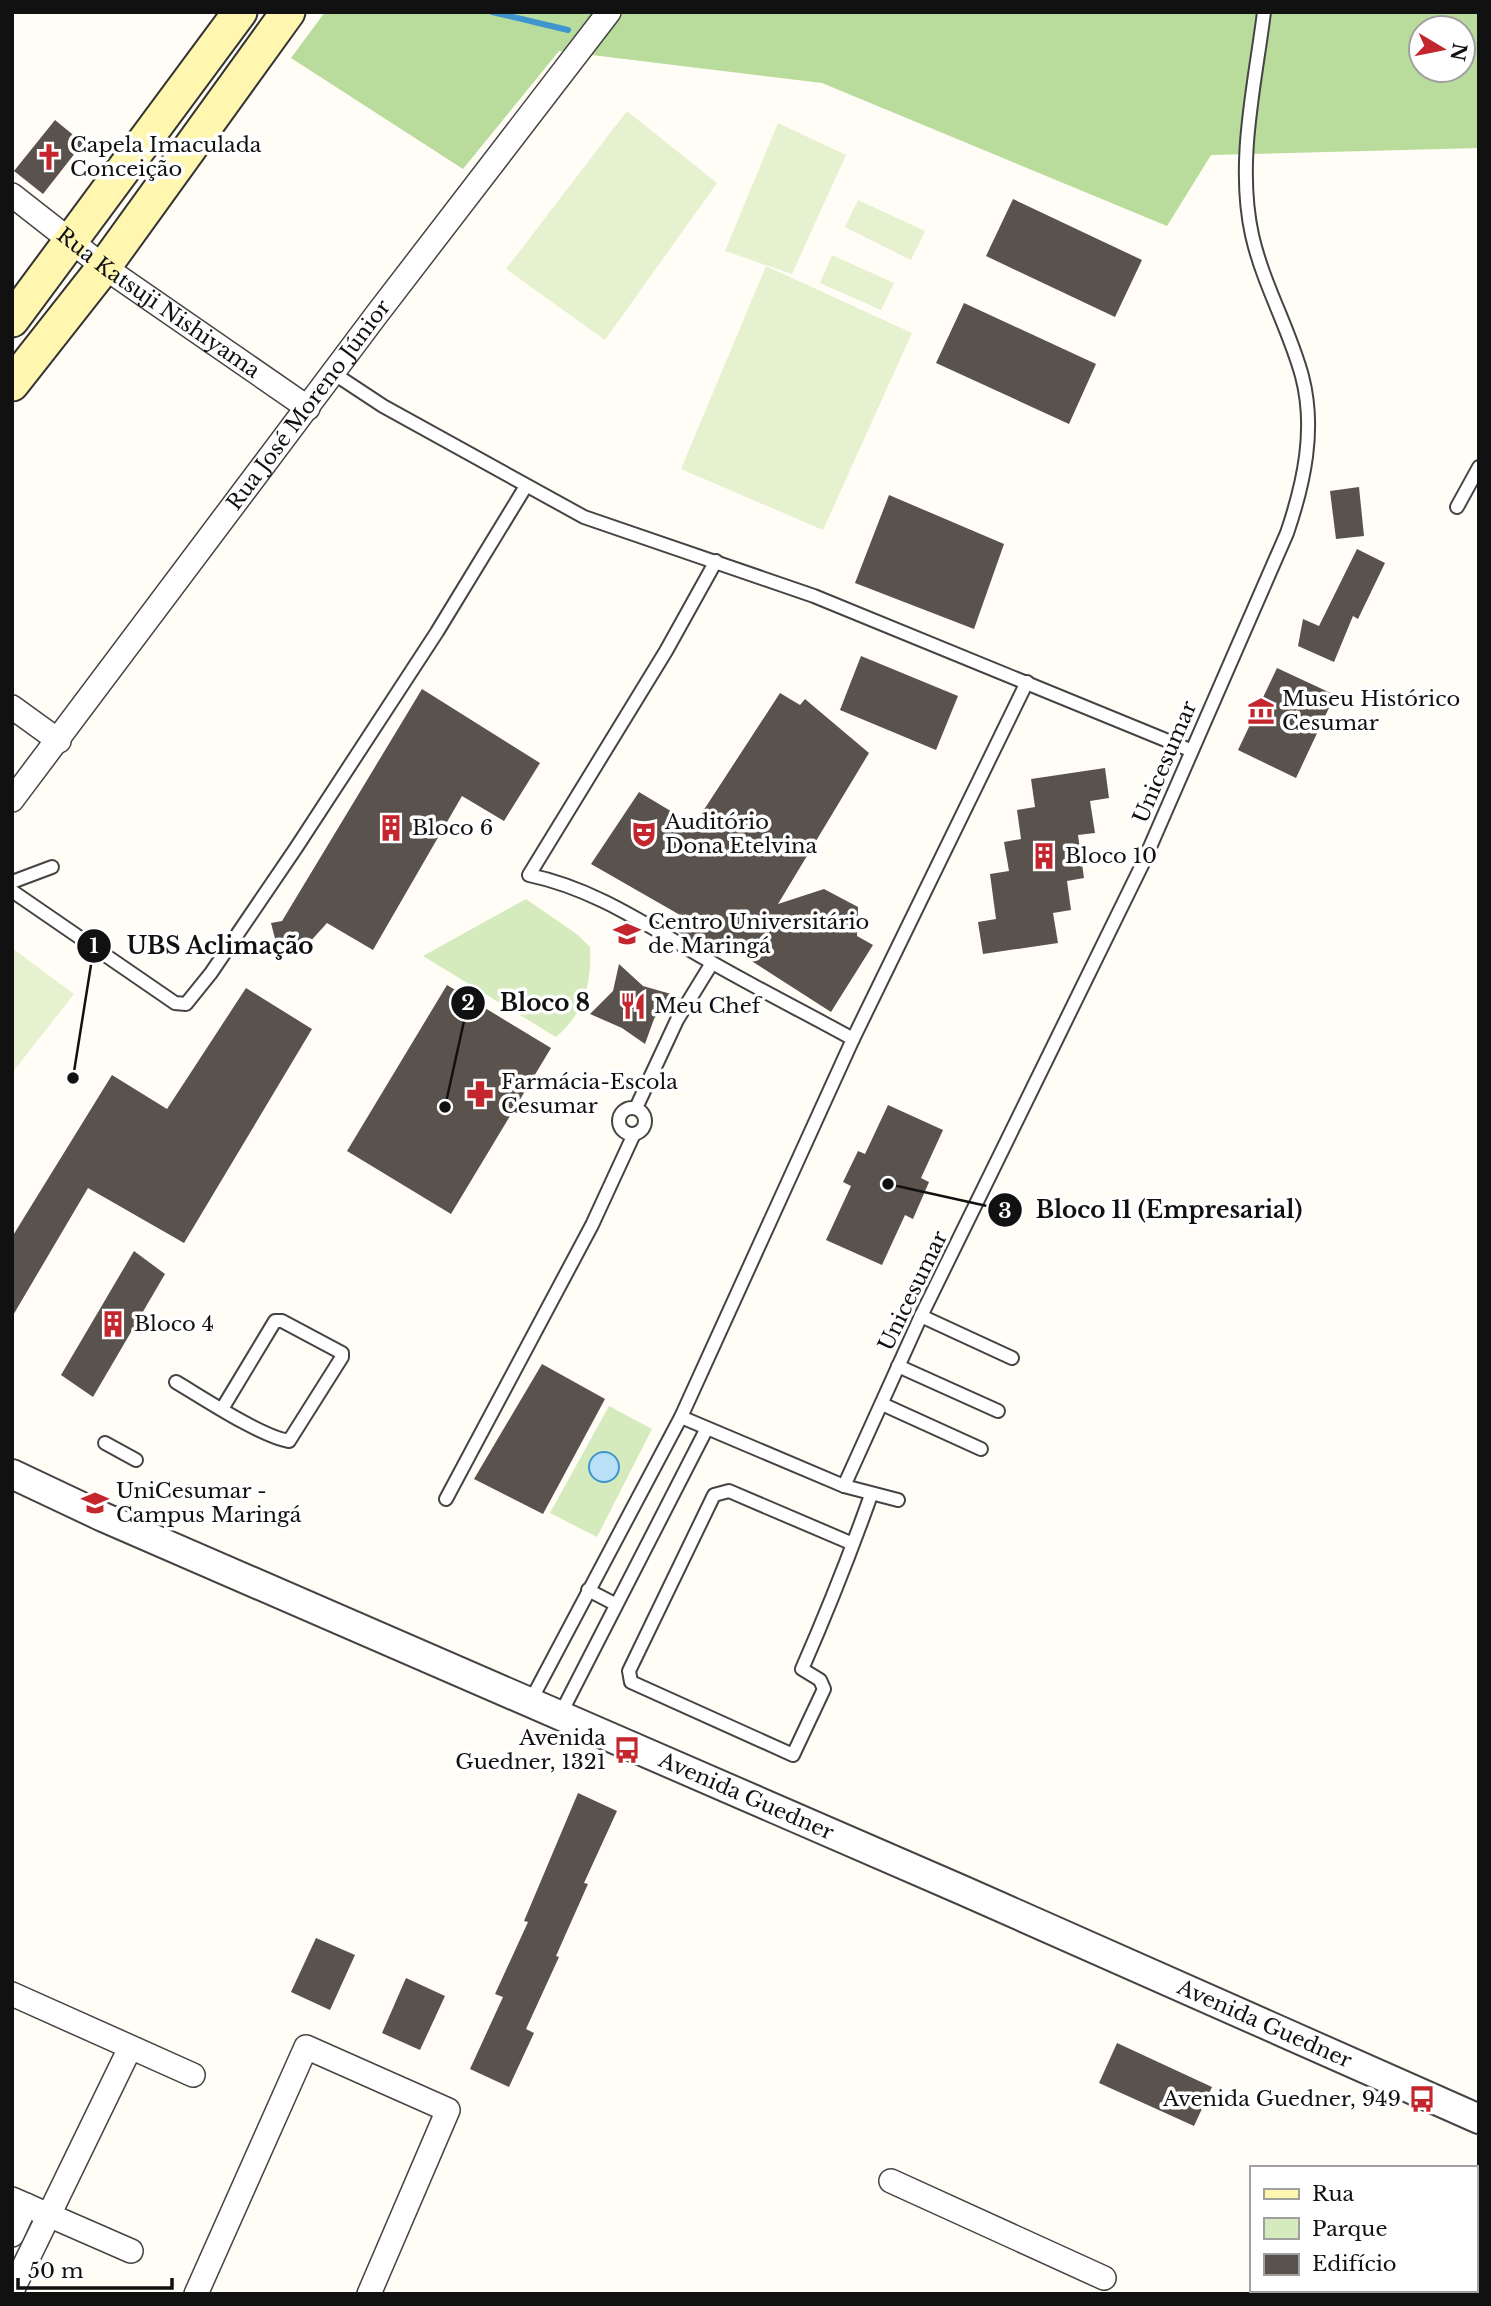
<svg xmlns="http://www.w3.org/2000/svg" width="1491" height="2306" font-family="'Libre Baskerville',serif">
<rect width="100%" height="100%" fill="#fffdf5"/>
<g fill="#d5ebbd">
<path d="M526,899l52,36 12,12c2,35 -6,67 -34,90l-133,-81z"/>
<path d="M609,1406l43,23 -55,108 -47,-24z"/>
</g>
<path fill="#b9dc9c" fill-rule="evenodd" d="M325,12h1154v136l-268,7 -44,71 -345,-143 -263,-32 -96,118 -172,-111zM1421,28h42v42h-42z"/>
<g fill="#e6f2cf">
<path d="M627,111l90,72 -112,157 -99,-71z"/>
<path d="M778,123l68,32 -54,119 -67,-23z"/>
<path d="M858,200l67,31 -14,29 -66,-33z"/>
<path d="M832,255l62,28 -13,27 -61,-27z"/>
<path d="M766,266l146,67 -89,197 -142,-61z"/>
<path d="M12,948l62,46 -62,79z"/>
</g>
<circle fill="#b9e0f7" stroke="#3f96cf" stroke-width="2" cx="604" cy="1467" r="15"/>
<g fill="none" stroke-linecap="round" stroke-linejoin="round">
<path stroke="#3f96cf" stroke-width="6" d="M492,12l76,18"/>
</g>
<g fill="#5a524d">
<path d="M55,120l28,23 -40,51 -29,-23z"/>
<path d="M1013,199l129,61 -27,57 -129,-61z"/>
<path d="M964,303l132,61 -27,60 -133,-61z"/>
<path d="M1359,487l5,49 -28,3 -6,-48z"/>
<path d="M889,495l115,49 -30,85 -119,-46z"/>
<path d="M1357,549l28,14 -27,56 -5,-3 -19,46 -36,-16 5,-27 16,7z"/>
<path d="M861,656l97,40 -22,54 -96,-40z"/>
<path d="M1277,668l58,27 -39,83 -58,-28z"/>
<path d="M422,689l118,74 -36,58 -42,-25 -89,154 -46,-27 -19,21 -29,10 -8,-31 11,-2z"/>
<path d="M780,693l20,12 5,-6 64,54 -91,151 46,-15 34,18 -1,29 16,9 -42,67 -112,-72 -8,12 -33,-20 2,-17 -89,-51 48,-72 55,33z"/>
<path d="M1105,768l4,30 -19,3 5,32 -17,2 6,43 -17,3 4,29 -18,3 5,30 -75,11 -5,-32 18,-3 -6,-45 19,-3 -5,-29 17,-3 -4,-29 18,-3 -4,-28z"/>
<path d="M619,964l24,22 28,8 -17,25 -9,25 -23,-16 -32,-14 23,-23z"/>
<path d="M447,985l104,63 -100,166 -104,-63z"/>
<path d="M246,988l66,41 -128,214 -96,-55 -76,129v-80l100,-162 55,34z"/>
<path d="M888,1105l55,25 -22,48 8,4 -16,37 -8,-4 -23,50 -56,-25 25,-54 -8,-4 15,-31 7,3z"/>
<path d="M134,1251l31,23 -72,123 -32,-22z"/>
<path d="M542,1364l63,35 -62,115 -69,-35z"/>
<path d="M578,1793l39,18 -33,72 4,1 -32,72 3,1 -33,72 8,4 -25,54 -39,-18 33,-72 -8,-3 33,-72 -4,-1z"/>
<path d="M316,1938l39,17 -25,55 -39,-18z"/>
<path d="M406,1978l39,18 -25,54 -38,-17z"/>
<path d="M1117,2043l95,44 -18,39 -95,-43z"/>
</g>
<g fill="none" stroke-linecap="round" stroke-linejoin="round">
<defs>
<g id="service">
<path d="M333,373l50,33 201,111 230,79 376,154"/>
<path d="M1457,507l22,-40"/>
<path d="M716,561l-50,90 -137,224c68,14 123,54 182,87 47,27 95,51 142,77"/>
<path d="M12,882l40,-15"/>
<path d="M12,891l163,112 11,1 25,-31 85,-125 141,-216 89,-146"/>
<circle cx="632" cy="1121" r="13"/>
<path d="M636,1108l41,-88 35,-57"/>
<path d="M921,1316l91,42"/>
<path d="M898,1366l100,45"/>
<path d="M176,1382c27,16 84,54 113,59l53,-84v-4l-60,-32h-7l-53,88"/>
<path d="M882,1404l99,45"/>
<path d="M681,1417l163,69 54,14"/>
<path d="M105,1443l31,17"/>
<path d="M844,1486l77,-170 222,-453 144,-330c17,-50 29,-104 15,-157 -13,-48 -39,-92 -50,-141 -16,-73 3,-150 12,-223"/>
<path d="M446,1499l146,-274 42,-91"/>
<path d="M853,1544l-124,-53 -15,4 -85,176 2,11 162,73 31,-66 -4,-9 -18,-11c25,-57 48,-115 69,-174"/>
<path d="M588,1590l27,14"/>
<path d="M530,1702l151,-285 172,-378 174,-357"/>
<path d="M560,1715l146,-285"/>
</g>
<g id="minor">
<path id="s1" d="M12,195l92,72 204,141"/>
<path d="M12,707l47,34"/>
<path id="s2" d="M12,800l365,-486 232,-302"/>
<path d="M12,1994l181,81"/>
<path d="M891,2181l213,97"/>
<path d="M12,2199l119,52"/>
<path d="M12,2235l14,-30"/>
<path d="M12,2291l118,-243"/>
<path d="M196,2294l110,-247 142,63 -79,184"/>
</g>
<g id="tertiary">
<path id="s3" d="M12,1474l91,43 859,373 517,229"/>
</g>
<g id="secondary">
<path d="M12,320l228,-308"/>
<path d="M12,384l92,-117 184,-255"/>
</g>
</defs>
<use href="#service" stroke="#444" stroke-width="16"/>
<use href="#minor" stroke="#444" stroke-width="26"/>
<use href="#tertiary" stroke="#444" stroke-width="32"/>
<use href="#secondary" stroke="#333" stroke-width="37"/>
<use href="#service" stroke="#fff" stroke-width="12"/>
<use href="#minor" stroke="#fff" stroke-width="23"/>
<use href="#tertiary" stroke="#fff" stroke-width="28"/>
<use href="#secondary" stroke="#fff6b0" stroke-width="33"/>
</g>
<defs>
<symbol id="church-bare" viewBox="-9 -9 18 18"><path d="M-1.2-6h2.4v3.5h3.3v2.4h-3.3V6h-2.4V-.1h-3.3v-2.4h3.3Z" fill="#c4262e" stroke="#fff" stroke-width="2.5" paint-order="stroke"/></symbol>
<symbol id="museum-bare" viewBox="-9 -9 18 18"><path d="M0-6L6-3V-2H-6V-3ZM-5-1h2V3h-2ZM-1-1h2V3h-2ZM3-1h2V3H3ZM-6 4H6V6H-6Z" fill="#c4262e" stroke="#fff" stroke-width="2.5" paint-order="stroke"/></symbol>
<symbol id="building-bare" viewBox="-9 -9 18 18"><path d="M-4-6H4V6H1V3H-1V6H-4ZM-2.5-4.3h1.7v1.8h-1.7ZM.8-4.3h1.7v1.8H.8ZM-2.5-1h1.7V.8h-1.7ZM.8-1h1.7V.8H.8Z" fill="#c4262e" stroke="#fff" stroke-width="2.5" paint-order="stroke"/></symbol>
<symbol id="theatre-bare" viewBox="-9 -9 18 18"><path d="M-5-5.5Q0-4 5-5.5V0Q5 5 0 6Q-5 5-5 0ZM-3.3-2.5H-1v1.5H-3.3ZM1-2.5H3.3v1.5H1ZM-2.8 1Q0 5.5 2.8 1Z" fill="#c4262e" stroke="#fff" stroke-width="2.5" paint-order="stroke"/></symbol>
<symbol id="university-bare" viewBox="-9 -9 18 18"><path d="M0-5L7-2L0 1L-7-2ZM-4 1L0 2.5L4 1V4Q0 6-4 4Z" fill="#c4262e" stroke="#fff" stroke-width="2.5" paint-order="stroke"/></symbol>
<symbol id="restaurant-bare" viewBox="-9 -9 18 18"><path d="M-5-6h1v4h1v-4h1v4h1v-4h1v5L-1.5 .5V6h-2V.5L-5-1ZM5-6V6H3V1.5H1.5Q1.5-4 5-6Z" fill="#c4262e" stroke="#fff" stroke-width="2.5" paint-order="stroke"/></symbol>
<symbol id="pharmacy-bare" viewBox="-9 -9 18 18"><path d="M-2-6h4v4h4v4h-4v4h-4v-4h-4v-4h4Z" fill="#c4262e" stroke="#fff" stroke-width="2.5" paint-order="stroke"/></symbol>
<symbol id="school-bare" viewBox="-9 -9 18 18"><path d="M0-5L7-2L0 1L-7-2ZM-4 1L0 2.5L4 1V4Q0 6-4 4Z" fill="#c4262e" stroke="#fff" stroke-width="2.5" paint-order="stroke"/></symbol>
<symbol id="bus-bare" viewBox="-9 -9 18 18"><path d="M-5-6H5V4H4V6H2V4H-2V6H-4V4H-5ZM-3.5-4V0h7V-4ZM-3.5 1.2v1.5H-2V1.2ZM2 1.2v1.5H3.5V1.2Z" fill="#c4262e" stroke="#fff" stroke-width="2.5" paint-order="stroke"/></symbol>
</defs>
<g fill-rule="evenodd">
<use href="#church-bare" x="30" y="138" width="38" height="38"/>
<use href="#museum-bare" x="1242" y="692" width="38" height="38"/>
<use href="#building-bare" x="372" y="809" width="38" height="38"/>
<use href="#theatre-bare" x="625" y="815" width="38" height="38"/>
<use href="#building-bare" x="1025" y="837" width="38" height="38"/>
<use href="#university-bare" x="608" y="915" width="38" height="38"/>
<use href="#restaurant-bare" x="614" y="987" width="38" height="38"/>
<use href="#pharmacy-bare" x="461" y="1075" width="38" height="38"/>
<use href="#building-bare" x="94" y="1305" width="38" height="38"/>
<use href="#school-bare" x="76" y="1484" width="38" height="38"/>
<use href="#bus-bare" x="608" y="1731" width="38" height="38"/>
<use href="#bus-bare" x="1403" y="2080" width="38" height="38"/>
</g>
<g text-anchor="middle" stroke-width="7" stroke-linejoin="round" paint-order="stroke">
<g font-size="21" fill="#111" stroke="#fff" text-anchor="start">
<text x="70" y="152">Capela Imaculada<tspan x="70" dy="24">Conceição</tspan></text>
<text x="1282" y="706">Museu Histórico<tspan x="1282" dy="24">Cesumar</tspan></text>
<text x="665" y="829">Auditório<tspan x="665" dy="24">Dona Etelvina</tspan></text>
<text x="412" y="835">Bloco 6</text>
<text x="1065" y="863">Bloco 10</text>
<text x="648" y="929">Centro Universitário<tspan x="648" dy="24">de Maringá</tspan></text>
<text x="654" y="1013">Meu Chef</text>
<text x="501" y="1089">Farmácia-Escola<tspan x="501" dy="24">Cesumar</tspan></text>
<text x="134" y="1331">Bloco 4</text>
<text x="116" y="1498">UniCesumar -<tspan x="116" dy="24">Campus Maringá</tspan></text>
<text x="606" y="1745" text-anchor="end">Avenida<tspan x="606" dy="24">Guedner, 1321</tspan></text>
<text x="1401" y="2106" text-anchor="end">Avenida Guedner, 949</text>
</g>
<g font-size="21" fill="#111" stroke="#fff">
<text dy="7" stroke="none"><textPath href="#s1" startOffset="182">Rua Katsuji Nishiyama</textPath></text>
<text dy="7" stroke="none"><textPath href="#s2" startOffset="494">Rua José Moreno Júnior</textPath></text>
<text transform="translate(1165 762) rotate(-67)" y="7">Unicesumar</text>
<text transform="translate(913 1291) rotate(-64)" y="7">Unicesumar</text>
<text dy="7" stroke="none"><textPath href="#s3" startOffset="802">Avenida Guedner</textPath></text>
<text dy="7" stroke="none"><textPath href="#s3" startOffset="1368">Avenida Guedner</textPath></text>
</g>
</g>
<path fill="none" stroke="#111" stroke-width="2.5" d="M73 1078L94 946M445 1107L468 1003M888 1184L1005 1210"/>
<g fill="#111" stroke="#fff" stroke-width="2.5">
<circle cx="73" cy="1078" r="7"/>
<circle cx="445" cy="1107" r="7"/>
<circle cx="888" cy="1184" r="7"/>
<circle cx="94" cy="946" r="18"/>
<circle cx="468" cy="1003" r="18"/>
<circle cx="1005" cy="1210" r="18"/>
</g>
<g font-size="21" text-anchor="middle" font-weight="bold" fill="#fff">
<text x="94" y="953">1</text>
<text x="468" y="1010">2</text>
<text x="1005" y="1218">3</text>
</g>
<g font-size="23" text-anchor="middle" font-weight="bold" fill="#111" stroke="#fff" stroke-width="7" stroke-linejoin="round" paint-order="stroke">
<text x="220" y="954">UBS Aclimação</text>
<text x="545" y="1011">Bloco 8</text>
<text x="1169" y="1218">Bloco 11 (Empresarial)</text>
</g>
<rect width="1491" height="2306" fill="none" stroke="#111111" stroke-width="28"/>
<rect x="1250" y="2166" width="228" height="126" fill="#ffffff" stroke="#a0a0a0" stroke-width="2"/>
<rect x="1264" y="2189" width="35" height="10" fill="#fff6b0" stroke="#a0a0a0" stroke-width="2"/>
<text x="1312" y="2201" font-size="21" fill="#111111">Rua</text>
<rect x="1264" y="2218" width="35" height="21" fill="#d5ebbd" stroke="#a0a0a0" stroke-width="2"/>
<text x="1312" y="2236" font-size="21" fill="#111111">Parque</text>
<rect x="1264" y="2254" width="35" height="21" fill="#5a524d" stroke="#a0a0a0" stroke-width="2"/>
<text x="1312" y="2271" font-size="21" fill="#111111">Edifício</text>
<g transform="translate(1442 49) rotate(100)"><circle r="33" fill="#ffffff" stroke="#a0a0a0" stroke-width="2"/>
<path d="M0-5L12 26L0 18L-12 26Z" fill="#c4262e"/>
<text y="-10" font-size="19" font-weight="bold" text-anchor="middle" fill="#111111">N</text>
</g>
<path d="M18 2278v10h154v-10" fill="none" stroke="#111111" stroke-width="3.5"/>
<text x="28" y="2278" font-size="21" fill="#111111" stroke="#ffffff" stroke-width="5" paint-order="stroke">50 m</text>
</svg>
